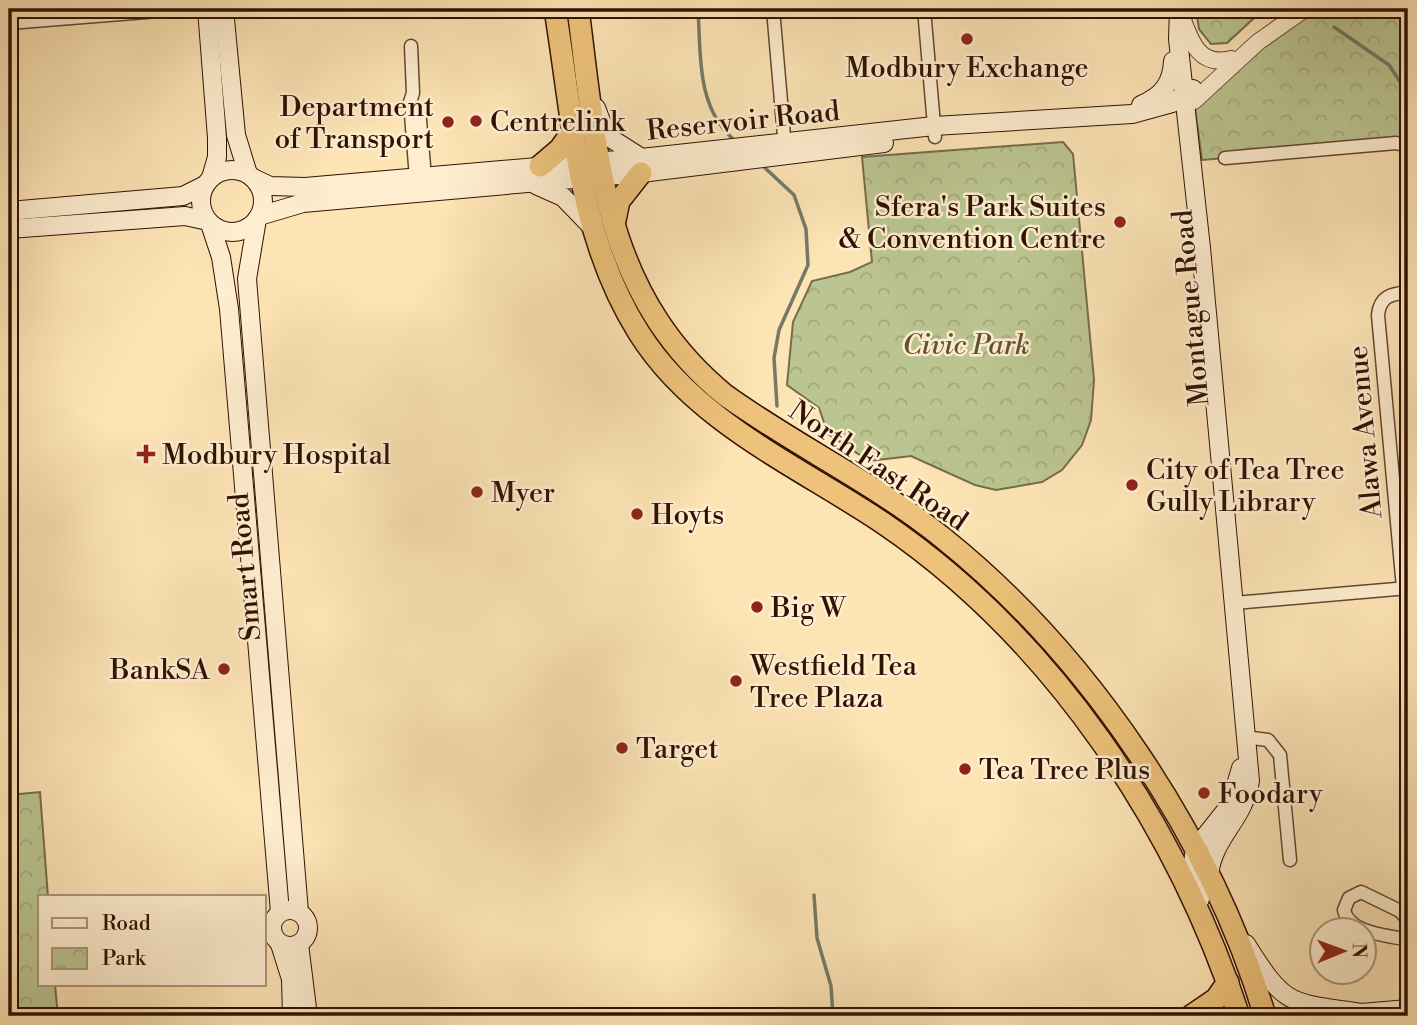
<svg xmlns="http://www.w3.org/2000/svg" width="1417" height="1025" font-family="'Libre Bodoni',serif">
<defs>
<pattern id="park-crowns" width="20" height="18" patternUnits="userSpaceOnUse" patternTransform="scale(1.75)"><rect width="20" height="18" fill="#bbc591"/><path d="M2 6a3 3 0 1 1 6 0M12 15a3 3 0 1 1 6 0" fill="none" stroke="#a1a87b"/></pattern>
</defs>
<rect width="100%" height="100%" fill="#fde4b5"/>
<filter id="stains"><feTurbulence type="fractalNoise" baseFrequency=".00286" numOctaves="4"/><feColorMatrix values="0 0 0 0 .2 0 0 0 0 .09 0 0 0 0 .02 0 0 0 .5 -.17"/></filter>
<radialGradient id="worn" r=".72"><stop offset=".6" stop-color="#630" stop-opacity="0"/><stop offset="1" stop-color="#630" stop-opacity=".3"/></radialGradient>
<g fill="url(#park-crowns)" stroke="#766c4a" stroke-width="2">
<path d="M1196,9h68l-37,34 -16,1 -12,-15z"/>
<path d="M1305,9h103v134l-206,17 -8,-59z"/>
<path d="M1063,142l10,12 21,226 -3,40 -9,25 -20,25 -20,12 -46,8 -21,-5 -64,-29 -42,5 -41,-27 -9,-26 -32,-23 6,-63 19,-41 38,-9 22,-10 -10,-105z"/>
<path d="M40,792l8,105h-8v88h15l3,31h-49v-221z"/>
</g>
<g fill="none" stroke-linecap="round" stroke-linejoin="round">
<g stroke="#737a67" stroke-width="3.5">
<path d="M698,9c3,45 -2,97 35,130"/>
<path d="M1334,27l55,38 19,29"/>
<path d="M763,166l31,29 12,34 2,36 -29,65 -5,28 3,48"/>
<path d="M814,895l3,43 14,48 2,30"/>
</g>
<defs>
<g id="minor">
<path d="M773,9l12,139"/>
<path d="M924,9l11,128"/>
<path d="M9,23l174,-14"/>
<path d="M411,46l2,47 -3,9 6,76"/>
<path d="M419,109l6,68"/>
<path d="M1225,158l171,-15 12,3"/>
<path d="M1403,588l-25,-273c2,-19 13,-21 30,-23"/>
<path d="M1234,603l174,-15"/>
<path d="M1244,737l24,3 12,15 10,105"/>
<path d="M1408,920l-8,-9 -39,-19 -12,6 -5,12c5,24 44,25 64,30"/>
</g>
<g id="tertiary">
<path d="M1180,12c10,26 17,56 51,47"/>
<path d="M1194,101l64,-59 47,-33"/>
</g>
<g id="secondary">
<path d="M207,9l10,129v19l-6,21"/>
<path d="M224,9l12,126 12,39"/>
<path d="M1179,9l-1,30 23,209 49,533c-6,39 -37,56 -41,94"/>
<path d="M1141,105c21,-9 31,-21 32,-44"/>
<path d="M596,108l11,28 33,21"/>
<circle cx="232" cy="201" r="31"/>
<path d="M253,178l17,8 35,1 336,-29 293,-32 198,-12 40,-11 21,-14"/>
<path d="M536,185l27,12 28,29"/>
<path d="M9,211l174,-15 22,-11"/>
<path d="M259,216l44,-13 338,-30 243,-30"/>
<path d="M257,219l-10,60 52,633"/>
<path d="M210,224l11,33 8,52 51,603"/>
<path d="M9,229l176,-13 23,5"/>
<path d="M1200,899l-8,-29 3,-21 35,-44 11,-37"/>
<circle cx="290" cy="928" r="18"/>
<path d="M280,944l11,35 1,37"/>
<path d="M299,944l9,72"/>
<path d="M1246,944c40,64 43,58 116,69"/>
<path d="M1350,1014l58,-5"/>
</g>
<g id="trunk">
<path d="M555,9c18,110 23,228 84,324 56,89 159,133 244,190 169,115 293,301 356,493"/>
<path d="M578,9c19,147 24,285 147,386 71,51 150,88 218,143 146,117 268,299 322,478"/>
<path d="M540,166l20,-17 14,-20"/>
<path d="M615,220l4,-19 22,-28"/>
<path d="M1191,1016l25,-17 12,-17"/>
</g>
</defs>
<use href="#minor" stroke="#634630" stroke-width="15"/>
<use href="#tertiary" stroke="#634630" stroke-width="18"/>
<use href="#secondary" stroke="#301203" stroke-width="20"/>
<use href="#trunk" stroke="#301203" stroke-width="24"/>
<use href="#minor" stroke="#feedcf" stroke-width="12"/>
<use href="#tertiary" stroke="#feedcf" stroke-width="16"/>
<use href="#secondary" stroke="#feedcf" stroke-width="18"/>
<use href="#trunk" stroke="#eec27a" stroke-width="21"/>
</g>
<g fill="#8f2418" stroke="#feedcf" stroke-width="2.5">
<circle cx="967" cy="39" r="7"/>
<circle cx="476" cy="121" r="7"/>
<circle cx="448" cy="122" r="7"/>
<circle cx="1120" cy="222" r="7"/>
<path d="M142.5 443.5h7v7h7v7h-7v7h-7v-7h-7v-7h7z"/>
<circle cx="1132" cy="485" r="7"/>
<circle cx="477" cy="492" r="7"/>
<circle cx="637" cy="514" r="7"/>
<circle cx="757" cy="607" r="7"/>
<circle cx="224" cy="669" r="7"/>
<circle cx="736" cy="681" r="7"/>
<circle cx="622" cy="748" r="7"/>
<circle cx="965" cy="769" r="7"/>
<circle cx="1204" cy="793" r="7"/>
</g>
<g text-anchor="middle" stroke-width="5" stroke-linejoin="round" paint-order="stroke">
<g font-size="28" fill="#301203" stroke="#feedcf" text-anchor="start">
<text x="967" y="77" text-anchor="middle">Modbury Exchange</text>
<text x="434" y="116" text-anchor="end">Department<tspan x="434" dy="32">of Transport</tspan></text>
<text x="490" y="131">Centrelink</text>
<text x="1106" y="216" text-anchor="end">Sfera's Park Suites<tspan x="1106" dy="32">&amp; Convention Centre</tspan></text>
<text x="162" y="464">Modbury Hospital</text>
<text x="1146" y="479">City of Tea Tree<tspan x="1146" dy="32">Gully Library</tspan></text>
<text x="491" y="502">Myer</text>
<text x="651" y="524">Hoyts</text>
<text x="771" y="617">Big W</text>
<text x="750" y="675">Westfield Tea<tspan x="750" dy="32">Tree Plaza</tspan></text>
<text x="210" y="679" text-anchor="end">BankSA</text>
<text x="636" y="758">Target</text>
<text x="979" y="779">Tea Tree Plus</text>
<text x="1218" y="803">Foodary</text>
</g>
<g font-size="28" fill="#301203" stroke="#feedcf">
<text transform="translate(743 120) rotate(-6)" y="10">Reservoir Road</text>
<text transform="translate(1190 308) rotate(-95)" y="10">Montague Road</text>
<text transform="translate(1364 432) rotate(-95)" y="10">Alawa Avenue</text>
<text transform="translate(879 465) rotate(34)" y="10">North East Road</text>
<text transform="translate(244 567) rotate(-95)" y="10">Smart Road</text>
</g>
<g font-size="28" font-style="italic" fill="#615135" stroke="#feedcf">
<text x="966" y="354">Civic Park</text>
</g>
</g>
<rect width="1417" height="1025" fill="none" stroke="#fde4b5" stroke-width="35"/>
<rect x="10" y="10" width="1396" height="1004" fill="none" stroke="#301203" stroke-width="3.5"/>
<rect x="18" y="18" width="1382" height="990" fill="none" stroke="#301203" stroke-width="2"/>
<rect x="38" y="895" width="228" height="91" fill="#feedcf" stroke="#ac957d" stroke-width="2"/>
<rect x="52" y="918" width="35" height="10" fill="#feedcf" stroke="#ac957d" stroke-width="2"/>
<text x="102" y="930" font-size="21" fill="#301203">Road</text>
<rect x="52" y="948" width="35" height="21" fill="url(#park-crowns)" stroke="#ac957d" stroke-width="2"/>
<text x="102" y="965" font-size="21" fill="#301203">Park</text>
<g transform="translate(1343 951) rotate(89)"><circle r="33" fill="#feedcf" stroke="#ac957d" stroke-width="2"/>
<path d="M0-5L12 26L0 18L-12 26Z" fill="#8f2418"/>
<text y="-10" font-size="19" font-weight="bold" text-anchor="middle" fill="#301203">N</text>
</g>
<rect width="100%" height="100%" filter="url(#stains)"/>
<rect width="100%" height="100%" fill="url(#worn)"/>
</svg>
